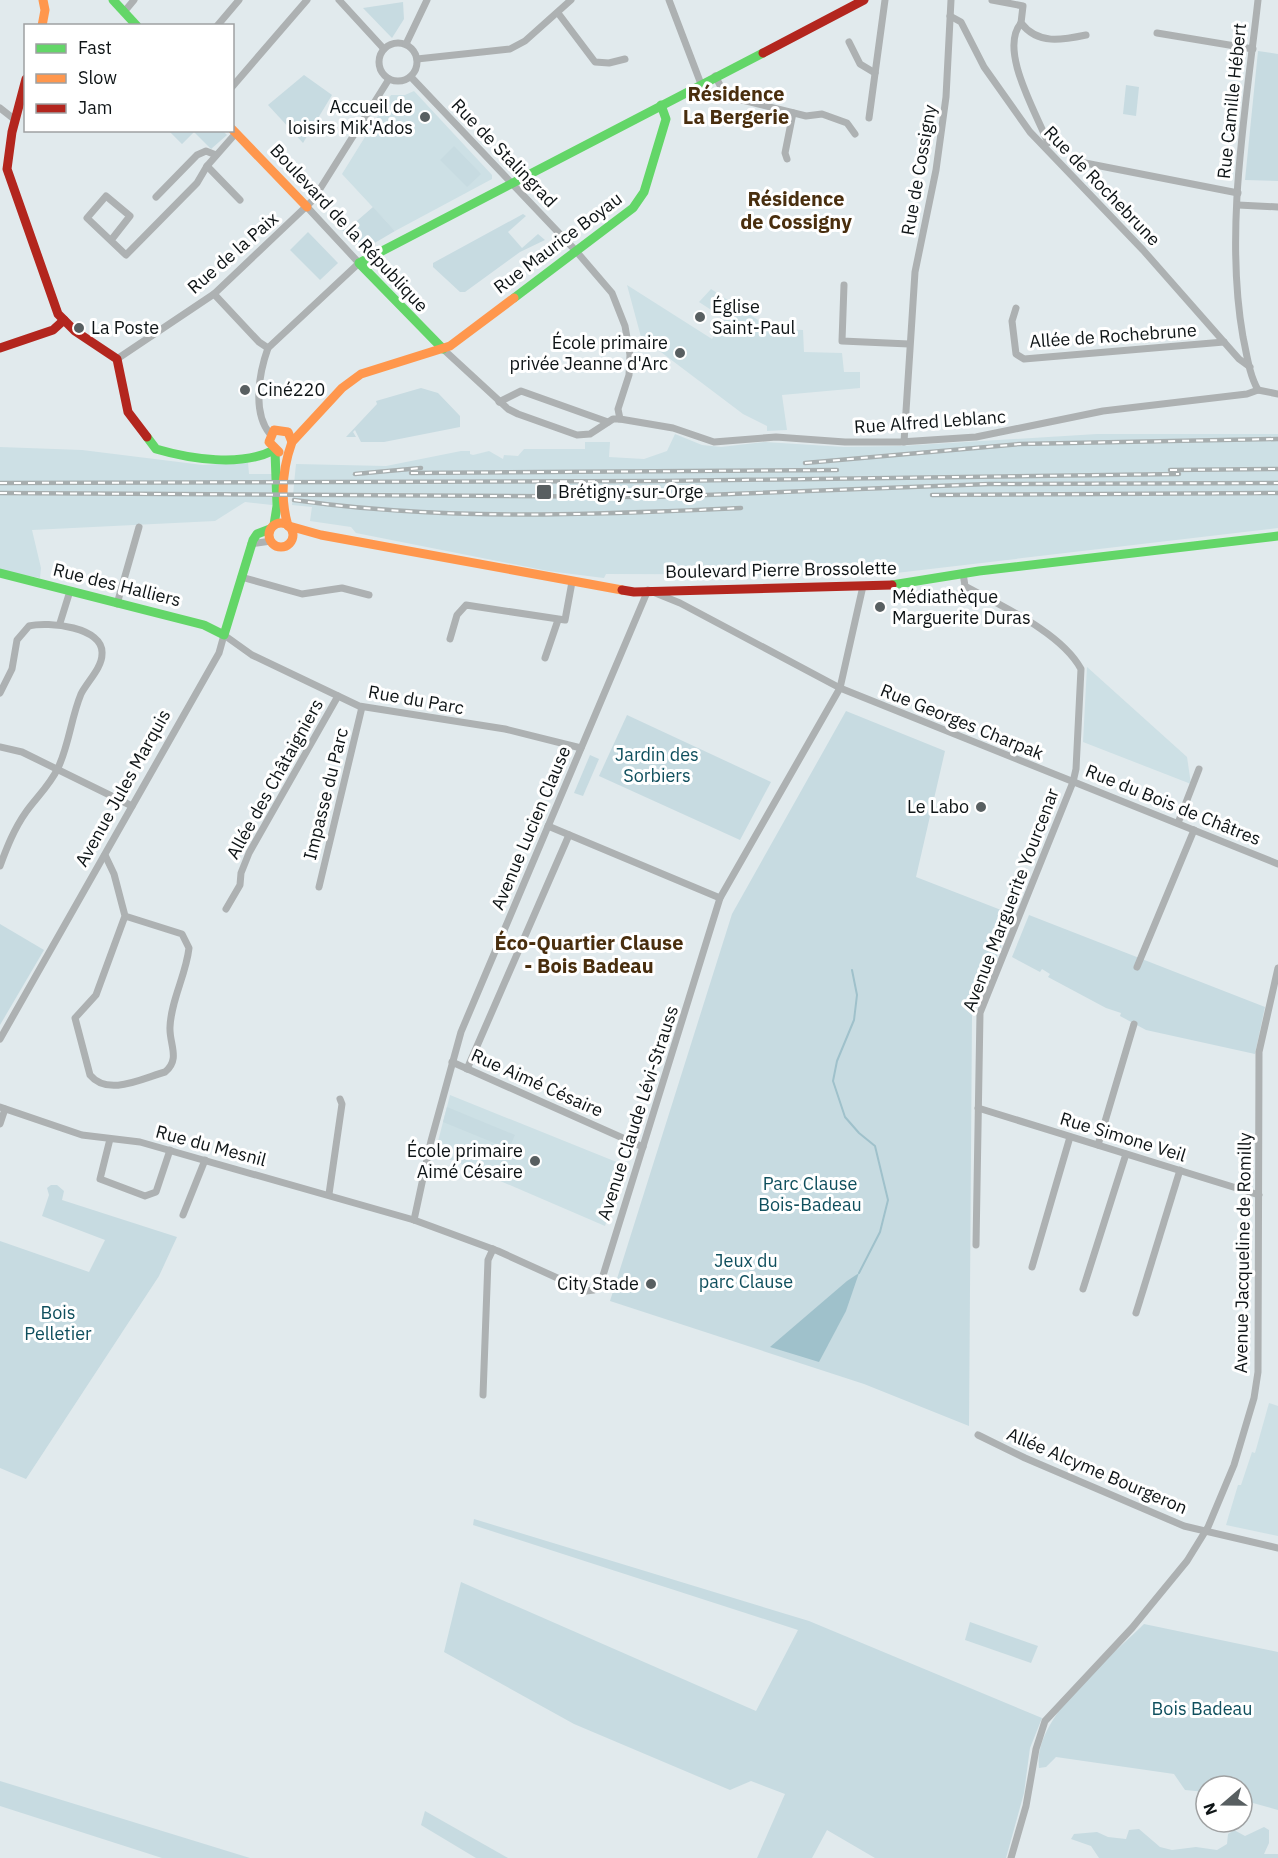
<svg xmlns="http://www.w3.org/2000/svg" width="1278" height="1858" font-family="'IBM Plex Sans',sans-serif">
<rect width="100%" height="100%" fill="#e1eaed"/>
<g fill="#cde0e5">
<path d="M414,91l78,84v4l-97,52 -53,-57 49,-79h14z"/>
<path d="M627,285l85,54 13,-20 -26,-17 12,-13 50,33 3,6 39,2 1,22 38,1 2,19h16v16l-78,7 5,35 -20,1v-5l-24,-12 -102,-77z"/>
<path d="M675,434l27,11 19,2 44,-5 79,5 57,-1 196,-12h181v94l-399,47 -273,-1 -2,4 -56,-7 -192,-38 -5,-6 -41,-6 2,-14 -20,-2 4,-41 90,2 75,-15h9v3l3,1 16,-4 14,8 1,-4 14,1 6,-7h61v-7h25l-1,15 35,2 23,-8z"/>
<path d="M0,447l82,3 121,15 45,-3 1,12h23v31l-27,-3 -30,19 -183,9 9,38 -1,10 -40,-7z"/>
<path d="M1087,667l100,90 4,27 -108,-42z"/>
<path d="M450,1095l174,70 -19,61 -170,-73z"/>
<path d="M1269,1403l9,3v130l-52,-11 12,-40h3l11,-33 3,1z"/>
</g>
<g fill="#c7dbe1">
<path d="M403,2l1,17 -12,19 -29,-30z"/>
<path d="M1258,51l20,3v127l-33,-1z"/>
<path d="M304,75l28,20 -29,48 -35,-38z"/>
<path d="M1126,85l13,2 -3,29 -13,-2z"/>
<path d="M169,131h54l4,4 -16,14 -17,-17 -12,12z"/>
<path d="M454,146l27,28 -14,13 -27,-27z"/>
<path d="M373,207l22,24 -34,20 -27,-30 6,-4 10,10z"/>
<path d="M523,214l3,2 -18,16 14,16 16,-14 7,6 -25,12 -55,40h-5l-27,-25v-4z"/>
<path d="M308,232l30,31 -18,17 -30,-30z"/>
<path d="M421,388l17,5 22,23v11l-76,15h-23l-6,-12 -2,2 3,5h-10l31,-33 -1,-3z"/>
<path d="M846,711l99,40 -29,126 98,38 -42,101 -3,410 -105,-42 -254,-83 122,-387z"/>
<path d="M627,715l144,67 -31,58 -141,-64z"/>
<path d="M590,755l9,4 -16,37 -9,-3z"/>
<path d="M1029,915l236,92 -10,47 -109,-24 -26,-14 1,-3 -15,-5 -58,-31 2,-3 -8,-5 -2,3 -28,-15z"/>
<path d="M0,924l44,26 -44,75z"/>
<path d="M447,1107l68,28 -6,14 -66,-27z"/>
<path d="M51,1185h6l7,6 -2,9 115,37 -18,39 -133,203 -26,-11v-227l89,31 16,-32 -63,-24 7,-21 -2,-7z"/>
<path d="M474,1519l335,102 233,97 -12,30 -6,45 -18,65h-131l-48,-28 -15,28h-55l28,-64 -34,-13 -21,9 -156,-66 -130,-72 17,-70 295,129 42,-81 -325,-105z"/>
<path d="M970,1622l68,24 -7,17 -66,-23z"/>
<path d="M1144,1624l134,28v158l-36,-10v-14h-36v6l-21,-2 -11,-16 -118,-17 -10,10 -7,1c-6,-51 70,-109 105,-144z"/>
<path d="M0,1781l250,77h-88l-162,-52z"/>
<path d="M425,1811l83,47h-32l-55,-33z"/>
<path d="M1264,1827l5,3v13l-5,11h14v4h-179l-8,-12 -20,-7 3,-5 23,-2 11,5 18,2 3,-9 10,-1 21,18 12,3 24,-3 21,3 10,-6 1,-10 6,-4 11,6z"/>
</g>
<path fill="#9fc1cb" d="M859,1273l-13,38 -27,51 -49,-15 77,-66z"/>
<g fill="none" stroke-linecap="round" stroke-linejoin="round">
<path stroke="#9fc1cb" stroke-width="2" d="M852,970l5,25 -3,25 -17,41 -4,20 12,36 14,16 16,13 13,54 -8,32 -21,41"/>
<g stroke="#adb1b2" stroke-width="7">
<path d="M339,0l45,49"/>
<path d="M669,0l32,84"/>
<path d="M992,0l31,6 -2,17c17,22 41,17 65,12"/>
<path d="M1258,0c-12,108 -34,230 -15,337 4,18 6,37 15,53"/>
<path d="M124,12l10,-12"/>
<path d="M558,13l37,49 14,1 16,-4"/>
<path d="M950,16l11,6 23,45 46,65 113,118 96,109 11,8"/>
<path d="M1021,23c-23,27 16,91 27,120"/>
<path d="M217,26l22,-26"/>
<path d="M1157,33l96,16"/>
<path d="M849,42l11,22 15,9"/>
<circle cx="398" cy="62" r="19"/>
<path d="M406,44l21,-44"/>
<path d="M417,59l93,-10 15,-8 46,-41"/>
<path d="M715,76l11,20 80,20 16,-2 25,9 8,11"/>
<path d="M411,77l165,174 36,42 13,33 5,29 -1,20 -11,34 2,10"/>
<path d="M232,87l75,-87"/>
<path d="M0,108l14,11"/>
<path d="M869,118l16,-118"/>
<path d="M787,159l-2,-6 8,-40"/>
<path d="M1080,162l158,31"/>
<path d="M207,166l33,34"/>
<path d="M156,197l41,-42 9,-4 10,4"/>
<path d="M1238,205l40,2"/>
<path d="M112,239l18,-23 -24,-20 -19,22 39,37 71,-72 10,-17 29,-33"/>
<path d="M844,285l-2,56 67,3"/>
<path d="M214,294l45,48 9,6"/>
<path d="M1016,308l-4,13 4,33 8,5 200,-17"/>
<path d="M443,349l65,60 10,5 59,21 13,-1 23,-15h7l53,9 41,14 62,-5 69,5h55l76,-5 127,-26 144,-17 11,-4 20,4"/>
<path d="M117,359l97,-65 99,-94 76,-121"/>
<path d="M499,402l22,-11 87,31"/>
<path d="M270,434c-18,-22 -11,-61 -2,-86l91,-85 -52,-56"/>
<path d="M904,442l11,-170 21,-102 10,-73 5,-97"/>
<path d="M251,544l20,-3"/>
<path d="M963,573l2,13c36,20 96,46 116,83l-5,100 -3,13 -93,231 -4,232"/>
<path d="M241,577l61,17 40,-6 27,7"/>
<path d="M117,604l22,-77"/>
<path d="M60,623l10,-32"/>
<path d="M450,639l7,-24 9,-10 99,15 7,-38"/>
<path d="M545,658l13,-38"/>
<path d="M0,693l12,-24 5,-29 12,-14c19,-5 75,1 73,28 0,14 -15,28 -21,40 -10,24 -12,51 -23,74 -8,17 -22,30 -32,44 -12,17 -19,35 -26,54"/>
<path d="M0,747l22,5 110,54"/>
<path d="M1178,823l21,-54"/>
<path d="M548,826l172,72"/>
<path d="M105,855l9,19 11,42 -29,79 -21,23 15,57c18,22 53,3 75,-3 16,-13 4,-28 5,-45 1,-27 16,-52 19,-79l-7,-14 -57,-18"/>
<path d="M319,887l43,-180"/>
<path d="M226,909l14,-24 1,-12 8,-20 89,-157"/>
<path d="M1137,967l57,-137"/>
<path d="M0,1039l219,-386 5,-18 28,20 107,51 146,23 76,19"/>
<path d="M452,1062l191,85"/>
<path d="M467,1069l102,-234"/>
<path d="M0,1107l82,28 58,7 274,78 84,31 88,40 8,-1 7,-8 119,-384 120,-210 23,-102"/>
<path d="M978,1108l281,87"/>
<path d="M0,1124l5,-15"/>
<path d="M110,1139l-10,40 45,17 11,-4 14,-42"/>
<path d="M1098,1145l36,-121"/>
<path d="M329,1194l13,-90 -2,-5"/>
<path d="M183,1215l22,-55"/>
<path d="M414,1220l17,-79 30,-109 187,-442 32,13 160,85 438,176"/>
<path d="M1032,1267l38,-130"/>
<path d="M1083,1289l43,-135"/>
<path d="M1136,1313l44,-143"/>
<path d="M483,1395l5,-135 5,-11"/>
<path d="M978,1435l47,23 159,68 94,22"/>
<path d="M1011,1858l15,-52 10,-57 9,-28 87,-93 55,-67 21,-34 26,-62 20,-67 4,-26 1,-320 19,-84"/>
</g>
<g stroke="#63d668" stroke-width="9">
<path d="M113,0l24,26"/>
<path d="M514,298l119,-90 11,-16 22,-73 -5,-14"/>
<path d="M443,349l-84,-86 404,-210"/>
<path d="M147,437l9,12c34,10 86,18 118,1"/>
<path d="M274,525l3,-19 -2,-55"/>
<path d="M0,573l204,52 20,10 29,-95 4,-6 13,-5"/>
<path d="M892,585l87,-14 299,-35"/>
</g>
<g stroke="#ff974d" stroke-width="9">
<path d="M42,26l3,-16 -2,-10"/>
<path d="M232,129l75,78"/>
<path d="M279,452l-10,-10 5,-12 14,2 4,10"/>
<circle cx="281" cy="535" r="12"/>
<path d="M288,526c-8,-28 -6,-56 4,-84l50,-54 19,-14 89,-28 64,-48"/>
<path d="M289,526l32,9 301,55"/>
</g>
<g stroke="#b3261e" stroke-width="9">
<path d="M763,53l101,-53"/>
<path d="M26,79l-14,53 -5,37 51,145 17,17 42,28 11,53 19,25"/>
<path d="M0,348l53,-18 11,-10"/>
<path d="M622,590l12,2 258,-7"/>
</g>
<defs>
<g id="rail">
<path d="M805,463l215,-19 258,-5"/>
<path d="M1170,470l108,-1"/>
<path d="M411,473l426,-3"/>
<path d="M355,474l66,-6"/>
<path d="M0,483l662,-2 517,-7"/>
<path d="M0,493l654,4 335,-13 289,-1"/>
<path d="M932,495l346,-2"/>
<path d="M294,500c148,21 298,15 447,8"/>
</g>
</defs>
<use href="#rail" stroke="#a7aeaf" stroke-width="4.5"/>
<use href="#rail" stroke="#fff" stroke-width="2" stroke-dasharray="7" stroke-linecap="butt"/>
</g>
<g fill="#585f61" stroke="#fff" stroke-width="2">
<circle cx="425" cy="117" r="6"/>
<circle cx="700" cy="317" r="6"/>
<circle cx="79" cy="328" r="6"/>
<circle cx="680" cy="353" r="6"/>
<circle cx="245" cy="390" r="6"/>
<rect x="536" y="484" width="16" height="16" rx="3"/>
<circle cx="880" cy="607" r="6"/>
<circle cx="981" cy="807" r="6"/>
<circle cx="535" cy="1161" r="6"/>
<circle cx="651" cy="1284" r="6"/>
</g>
<g text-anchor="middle" stroke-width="6" stroke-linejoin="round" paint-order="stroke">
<g font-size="18" fill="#0e1416" stroke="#fff">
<text transform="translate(1232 101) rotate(-84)" y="6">Rue Camille Hébert</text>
<text transform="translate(504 153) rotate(46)" y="6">Rue de Stalingrad</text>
<text transform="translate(919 170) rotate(-80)" y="6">Rue de Cossigny</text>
<text transform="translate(1102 186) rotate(46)" y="6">Rue de Rochebrune</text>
<text transform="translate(349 228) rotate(47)" y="6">Boulevard de la République</text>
<text transform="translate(558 243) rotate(-37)" y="6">Rue Maurice Boyau</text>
<text transform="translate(233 253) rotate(-41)" y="6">Rue de la Paix</text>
<text transform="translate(1113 336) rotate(-4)" y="6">Allée de Rochebrune</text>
<text transform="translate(930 422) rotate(-4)" y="6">Rue Alfred Leblanc</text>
<text transform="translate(781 570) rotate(-1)" y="6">Boulevard Pierre Brossolette</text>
<text transform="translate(117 585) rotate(14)" y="6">Rue des Halliers</text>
<text transform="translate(416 700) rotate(10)" y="6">Rue du Parc</text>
<text transform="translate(962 722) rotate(22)" y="6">Rue Georges Charpak</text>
<text transform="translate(275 779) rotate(-61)" y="6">Allée des Châtaigniers</text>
<text transform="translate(123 788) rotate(-61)" y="6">Avenue Jules Marquis</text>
<text transform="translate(326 794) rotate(-76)" y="6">Impasse du Parc</text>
<text transform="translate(1173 805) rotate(22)" y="6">Rue du Bois de Châtres</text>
<text transform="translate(531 828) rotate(-67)" y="6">Avenue Lucien Clause</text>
<text transform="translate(1011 900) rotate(-69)" y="6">Avenue Marguerite Yourcenar</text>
<text transform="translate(537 1083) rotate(24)" y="6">Rue Aimé Césaire</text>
<text transform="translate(638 1113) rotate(-72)" y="6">Avenue Claude Lévi-Strauss</text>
<text transform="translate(1123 1137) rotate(17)" y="6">Rue Simone Veil</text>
<text transform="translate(211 1146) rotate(15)" y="6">Rue du Mesnil</text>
<text transform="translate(1243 1253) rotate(-89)" y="6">Avenue Jacqueline de Romilly</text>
<text transform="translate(1097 1471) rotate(23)" y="6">Allée Alcyme Bourgeron</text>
</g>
<g font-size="18" fill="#0e1416" stroke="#fff" text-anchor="end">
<text x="413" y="113">Accueil de<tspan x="413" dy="21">loisirs Mik'Ados</tspan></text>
<text x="712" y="313" text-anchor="start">Église<tspan x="712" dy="21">Saint-Paul</tspan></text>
<text x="91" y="334" text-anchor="start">La Poste</text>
<text x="668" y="349">École primaire<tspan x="668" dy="21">privée Jeanne d'Arc</tspan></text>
<text x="257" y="396" text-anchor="start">Ciné220</text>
<text x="558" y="498" text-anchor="start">Brétigny-sur-Orge</text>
<text x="892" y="603" text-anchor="start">Médiathèque<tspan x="892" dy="21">Marguerite Duras</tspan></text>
<text x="969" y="813">Le Labo</text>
<text x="523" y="1157">École primaire<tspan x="523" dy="21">Aimé Césaire</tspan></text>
<text x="639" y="1290">City Stade</text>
</g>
<g font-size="18" fill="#0f4f5d" stroke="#fff">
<text x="657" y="761">Jardin des<tspan x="657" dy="21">Sorbiers</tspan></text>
<text x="810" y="1190">Parc Clause<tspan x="810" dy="21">Bois-Badeau</tspan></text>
<text x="746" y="1267">Jeux du<tspan x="746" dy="21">parc Clause</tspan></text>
<text x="58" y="1319">Bois<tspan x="58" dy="21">Pelletier</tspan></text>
<text x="1202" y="1715">Bois Badeau</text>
</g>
<g font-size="20" font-weight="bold" fill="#492e0e" stroke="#fff">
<text x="736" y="101">Résidence<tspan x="736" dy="23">La Bergerie</tspan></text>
<text x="796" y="206">Résidence<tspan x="796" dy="23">de Cossigny</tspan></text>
<text x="589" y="950">Éco-Quartier Clause<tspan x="589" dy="23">- Bois Badeau</tspan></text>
</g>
</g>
<rect x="24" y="24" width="210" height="108" fill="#ffffff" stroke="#9fa1a2" stroke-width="1.5"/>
<rect x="36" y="44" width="30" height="9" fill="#63d668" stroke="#9fa1a2" stroke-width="1.5"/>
<text x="78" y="54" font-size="18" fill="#0e1416">Fast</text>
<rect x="36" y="74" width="30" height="9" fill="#ff974d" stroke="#9fa1a2" stroke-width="1.5"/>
<text x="78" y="84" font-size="18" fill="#0e1416">Slow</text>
<rect x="36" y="104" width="30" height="9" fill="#b3261e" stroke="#9fa1a2" stroke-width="1.5"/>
<text x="78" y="114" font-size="18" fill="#0e1416">Jam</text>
<g transform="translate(1224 1804) rotate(250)"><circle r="28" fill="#ffffff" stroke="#9fa1a2" stroke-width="1.5"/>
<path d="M0-4.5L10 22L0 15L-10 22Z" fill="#585f61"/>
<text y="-9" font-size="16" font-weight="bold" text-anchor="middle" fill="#0e1416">N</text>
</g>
</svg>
